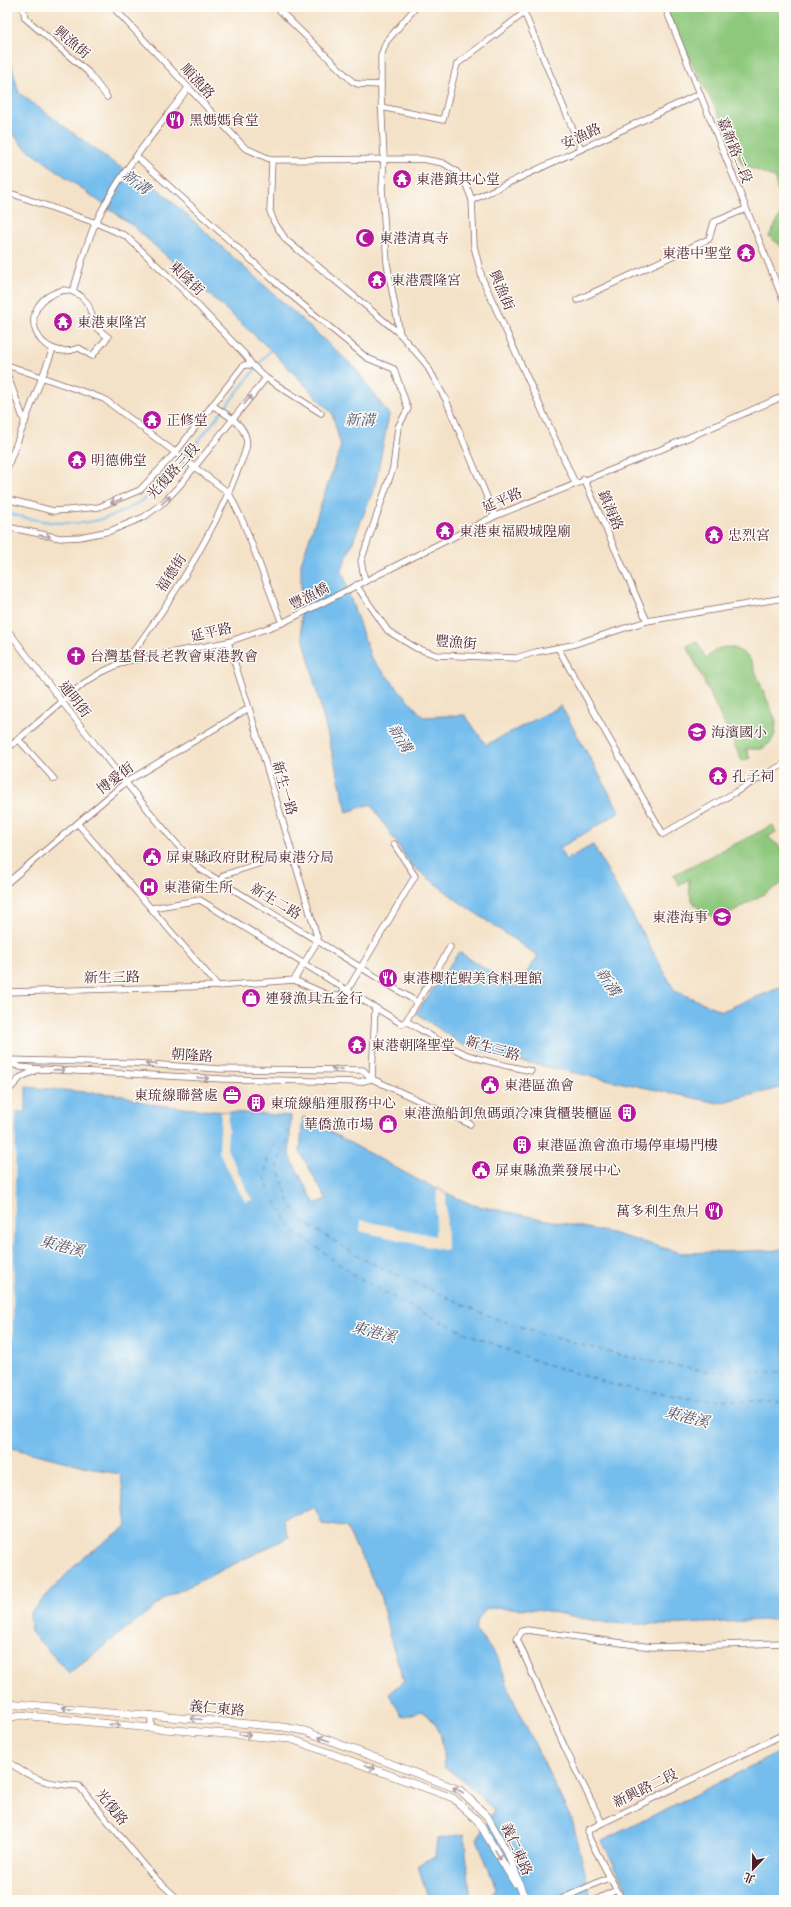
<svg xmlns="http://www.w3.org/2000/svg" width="791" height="1907" font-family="'IM FELL Double Pica','Noto Serif TC',serif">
<rect width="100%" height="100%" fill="#fdfcf7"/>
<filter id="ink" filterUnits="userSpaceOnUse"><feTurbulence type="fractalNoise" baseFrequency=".025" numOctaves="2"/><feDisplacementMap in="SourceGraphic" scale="8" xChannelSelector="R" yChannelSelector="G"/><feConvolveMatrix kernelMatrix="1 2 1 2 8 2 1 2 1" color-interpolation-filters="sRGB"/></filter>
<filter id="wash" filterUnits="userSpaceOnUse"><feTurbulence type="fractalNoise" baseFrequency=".012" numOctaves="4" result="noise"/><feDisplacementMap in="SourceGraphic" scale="16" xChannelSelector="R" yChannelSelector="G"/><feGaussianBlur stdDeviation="0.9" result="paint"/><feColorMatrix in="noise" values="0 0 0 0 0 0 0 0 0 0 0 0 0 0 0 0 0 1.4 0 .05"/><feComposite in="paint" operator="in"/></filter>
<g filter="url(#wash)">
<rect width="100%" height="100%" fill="#f4e2c8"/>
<g fill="#8ec87d" stroke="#6c7454">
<path d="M666,7h118v242l-15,-13 13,-24 -7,-34 -33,-14 -18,-40 -51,-96z"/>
<path d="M697,641l9,18c13,-17 29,-15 44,0l26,62 -1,13 -4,8 -9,7h-16l4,9 -8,3 -55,-115z"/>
<path d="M773,825l3,7 -8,5c3,3 7,5 10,8 9,10 8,30 2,40l-59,33c-22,-4 -34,-16 -32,-39l-10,6 -6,-10z"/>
</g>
<g fill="#75bded" stroke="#606e8c">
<path d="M7,36l1,17 11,40 96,71 41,23 199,181 34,47 -14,71 -33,83 10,34 19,55 52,59 42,-2 21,30 75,-39 59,106 -60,36 5,12 28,-15 82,146 47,20 62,-25v101l-66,16 -218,-46 -39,-13 -45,-31 43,-61 57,36 22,-32 -77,-53 -50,-38 -40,-61 -24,8 -46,-184v-65l40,-117 -9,-33 -61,-63 -138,-124 -111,-81 -15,-19z"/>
<path d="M26,1087l96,8 27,9 64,7 78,5 -2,39 26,49 11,-5 -26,-47 3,-35 117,64 53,24 138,28 70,20 103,-3v369l-119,6 -58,-2 -70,-14 -50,-1 -8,9 -4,13 23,28 14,39 61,126 17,70 -3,7h-99l8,-12 -19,-49 17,-29 -29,-28 -21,-15c-2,-25 0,-40 -22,-56l-20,6 -13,-24 15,-12 -14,-43 -10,-44 -34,-67 -24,-3 -7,-16 -32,10 6,19 -122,60 -98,76 -38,-41 -1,-19 52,-55 45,-32 -6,-51 -114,-28v-335h19z"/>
<path d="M784,1750v150h-152l-30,-59z"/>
<path d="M464,1834l7,66h-42l-11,-34 10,-7 7,-2 2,-18z"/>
</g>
<g fill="#f4e2c8">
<path d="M7,1110h9l-5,340 -4,-1z"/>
<path d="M221,1112h8l-2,37 25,51 -7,2 -26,-50z"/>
<path d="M437,1189l9,4 1,58 -87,-20 1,-11 74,16z"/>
</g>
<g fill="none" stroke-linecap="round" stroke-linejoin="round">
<path stroke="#75bded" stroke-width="2" d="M7,513c64,18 101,15 155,-26l110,-139"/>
<g stroke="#59566f" stroke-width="1" stroke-dasharray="5 4" stroke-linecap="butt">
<path d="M289,1130l-17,17 -4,8 -3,20 4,17 24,38 64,47 54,30 55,26 73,29 75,23 85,15 85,2"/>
<path d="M289,1140l-5,4 -6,21 11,38 17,21 63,38 125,56 69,22 68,18 79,14h74"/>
</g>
</g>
</g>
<g filter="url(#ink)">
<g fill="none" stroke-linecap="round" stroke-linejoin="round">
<defs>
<g id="minor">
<path d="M23,7l2,11 63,54 19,25"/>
<path d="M113,7l132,141 27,12 150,-1 21,4 13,8 9,11 7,18 2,46 8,32 93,205"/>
<path d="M276,7l77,75 5,2 23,1"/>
<path d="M522,7l59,142"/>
<path d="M665,7l119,295"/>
<path d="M381,107l62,13 14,-56 67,-51"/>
<path d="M137,157l143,129 87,72 27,11 14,40 -10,18 -5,41 -32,93 4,20"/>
<path d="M272,160l-2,51 4,11 12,18 114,94 26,30 20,36 49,116"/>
<path d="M7,192l89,31 30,13 57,54 63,66 6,9"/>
<path d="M472,200l227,-106"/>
<path d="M64,290c22,2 27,17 30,36l14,11 -16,19 -13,-8c-42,17 -69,-45 -15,-58z"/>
<path d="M73,291c7,-22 13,-48 23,-69 23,-49 60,-91 92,-134"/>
<path d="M577,300l132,-61 5,-17 32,-13"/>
<path d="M400,334l-13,-71 -5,-75 2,-29 -3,-63v-40l5,-14 30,-35"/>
<path d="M7,365l97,34 125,94 15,31 38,99"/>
<path d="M7,374l18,49"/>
<path d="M266,378l55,35"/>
<path d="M7,468l46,-119"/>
<path d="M584,479l63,142 137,-23"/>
<path d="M7,499l46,12 15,-1 31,-3 41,-17 35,-37 69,-88h8l14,13 -86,107 -16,17 -20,15 -34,14 -30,6 -20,1 -53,-11"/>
<path d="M356,585l32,46 28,17 20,7 80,3 20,-6 36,-7 75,-24"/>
<path d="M7,629c43,58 87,115 133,171 19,23 38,47 60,69l217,133"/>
<path d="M228,642l21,66 69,232 -24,40"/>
<path d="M558,648l105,186 121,-70"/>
<path d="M126,661c45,-59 87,-125 113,-194 3,-8 10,-20 7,-29 -3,-15 -22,-25 -34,-33"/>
<path d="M18,739l36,40"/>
<path d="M7,749l77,-66 18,-11 24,-11 102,-19 54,-19 213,-107 144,-57 145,-63"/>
<path d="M78,824l140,162"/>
<path d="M220,881l4,-6 67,-22"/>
<path d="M7,883l119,-101 123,-74"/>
<path d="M151,908l49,-8 202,124 4,-3 44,-74"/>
<path d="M7,992l211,-6 76,-6 36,16h8l9,-5 68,-115 -21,-32"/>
<path d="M406,1021c19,11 38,24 59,33 21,8 44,12 66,17"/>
<path d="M7,1060l124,3 89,6 143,1 9,9 98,45"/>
<path d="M7,1062l13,5 19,2 184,10 136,3 13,-3"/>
<path d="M372,1078l3,-69"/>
<path d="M7,1092l14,-15 18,-8"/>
<path d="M151,1728v-13"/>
<path d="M7,1761c26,19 40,23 72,25l75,91 25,23"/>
<path d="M602,1823l-37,-75 -48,-109 5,-8 5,-1 124,17 133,-4"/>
<path d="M559,1900l51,-23"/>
<path d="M595,1900l22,-10"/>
<path d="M622,1900l-33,-62 -1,-8 196,-96"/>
</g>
<g id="tertiary">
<path d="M7,1703l276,24 22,4 155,59 27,26 23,42 15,42"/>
<path d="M7,1718l14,-3 130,13 140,11 162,59 25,23 37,62"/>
</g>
</defs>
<use href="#minor" stroke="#866362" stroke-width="7"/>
<use href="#tertiary" stroke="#866362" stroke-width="8"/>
<use href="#minor" stroke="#fff" stroke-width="5.5"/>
<use href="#tertiary" stroke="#fff" stroke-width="7"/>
</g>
<defs><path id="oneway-shaft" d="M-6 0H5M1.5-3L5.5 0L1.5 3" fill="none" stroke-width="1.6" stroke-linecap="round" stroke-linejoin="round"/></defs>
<g stroke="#ae9aa0">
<use href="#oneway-shaft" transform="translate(248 400) rotate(-49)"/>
<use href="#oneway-shaft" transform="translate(166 500) rotate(-43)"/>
<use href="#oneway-shaft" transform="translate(116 501) rotate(160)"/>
<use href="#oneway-shaft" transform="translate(45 536) rotate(9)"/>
<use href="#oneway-shaft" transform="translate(151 1064) rotate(-176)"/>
<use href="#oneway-shaft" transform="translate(337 1069) rotate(-179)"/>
<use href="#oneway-shaft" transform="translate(59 1070) rotate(3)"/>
<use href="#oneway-shaft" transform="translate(203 1078) rotate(3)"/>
<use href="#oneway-shaft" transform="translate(67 1708) rotate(-175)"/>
<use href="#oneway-shaft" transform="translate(196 1719) rotate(-175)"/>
<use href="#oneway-shaft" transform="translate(115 1725) rotate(6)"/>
<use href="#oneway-shaft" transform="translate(245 1735) rotate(4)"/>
<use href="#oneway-shaft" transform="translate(324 1739) rotate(-159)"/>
<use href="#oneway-shaft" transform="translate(370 1767) rotate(20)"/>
<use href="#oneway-shaft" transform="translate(458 1790) rotate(-152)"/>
<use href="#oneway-shaft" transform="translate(498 1855) rotate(60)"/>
</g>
</g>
<defs>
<symbol id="restaurant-disc" viewBox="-11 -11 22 22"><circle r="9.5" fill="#b5179e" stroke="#fdfcf7"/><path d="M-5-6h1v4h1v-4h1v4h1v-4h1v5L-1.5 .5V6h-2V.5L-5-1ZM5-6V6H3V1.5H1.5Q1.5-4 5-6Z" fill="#fff"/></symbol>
<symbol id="temple-disc" viewBox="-11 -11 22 22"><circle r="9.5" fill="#b5179e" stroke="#fdfcf7"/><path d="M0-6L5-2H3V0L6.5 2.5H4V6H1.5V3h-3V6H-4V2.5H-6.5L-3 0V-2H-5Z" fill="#fff"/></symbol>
<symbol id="mosque-disc" viewBox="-11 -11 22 22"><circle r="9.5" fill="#b5179e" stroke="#fdfcf7"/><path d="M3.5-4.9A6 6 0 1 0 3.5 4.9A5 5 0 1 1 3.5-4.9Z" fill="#fff"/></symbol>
<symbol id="church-disc" viewBox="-11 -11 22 22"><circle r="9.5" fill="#b5179e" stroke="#fdfcf7"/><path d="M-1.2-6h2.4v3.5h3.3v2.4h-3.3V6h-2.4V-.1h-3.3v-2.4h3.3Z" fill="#fff"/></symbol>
<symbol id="school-disc" viewBox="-11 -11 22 22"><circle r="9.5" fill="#b5179e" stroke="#fdfcf7"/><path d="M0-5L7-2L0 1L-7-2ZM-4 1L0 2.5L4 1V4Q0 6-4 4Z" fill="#fff"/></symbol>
<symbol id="civic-disc" viewBox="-11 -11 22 22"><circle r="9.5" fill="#b5179e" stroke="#fdfcf7"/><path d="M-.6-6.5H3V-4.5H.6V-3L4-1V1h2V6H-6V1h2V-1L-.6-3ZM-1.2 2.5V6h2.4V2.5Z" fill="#fff"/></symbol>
<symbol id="hospital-disc" viewBox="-11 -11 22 22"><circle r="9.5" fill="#b5179e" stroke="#fdfcf7"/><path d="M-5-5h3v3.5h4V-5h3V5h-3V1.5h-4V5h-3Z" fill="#fff"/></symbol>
<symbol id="shop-disc" viewBox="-11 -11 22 22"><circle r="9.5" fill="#b5179e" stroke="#fdfcf7"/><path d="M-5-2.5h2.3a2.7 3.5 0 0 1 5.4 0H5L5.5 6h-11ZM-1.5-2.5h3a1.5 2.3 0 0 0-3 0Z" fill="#fff"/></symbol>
<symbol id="office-disc" viewBox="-11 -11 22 22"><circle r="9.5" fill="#b5179e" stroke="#fdfcf7"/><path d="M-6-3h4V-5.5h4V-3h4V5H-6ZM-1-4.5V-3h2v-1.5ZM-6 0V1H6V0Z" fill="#fff"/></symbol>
<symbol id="building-disc" viewBox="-11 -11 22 22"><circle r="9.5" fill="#b5179e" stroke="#fdfcf7"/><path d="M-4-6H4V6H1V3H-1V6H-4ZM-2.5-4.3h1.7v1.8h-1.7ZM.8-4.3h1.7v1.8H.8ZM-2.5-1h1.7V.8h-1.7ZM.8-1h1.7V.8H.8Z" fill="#fff"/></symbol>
</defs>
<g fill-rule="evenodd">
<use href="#restaurant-disc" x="164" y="109" width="22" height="22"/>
<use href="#temple-disc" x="391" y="168" width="22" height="22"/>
<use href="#mosque-disc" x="354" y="227" width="22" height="22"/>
<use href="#temple-disc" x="735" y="242" width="22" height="22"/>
<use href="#temple-disc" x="366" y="269" width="22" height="22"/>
<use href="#temple-disc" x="52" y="311" width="22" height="22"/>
<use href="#temple-disc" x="141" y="409" width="22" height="22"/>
<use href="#temple-disc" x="66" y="449" width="22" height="22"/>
<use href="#temple-disc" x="434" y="520" width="22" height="22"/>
<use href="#temple-disc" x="703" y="524" width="22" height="22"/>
<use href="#church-disc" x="65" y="645" width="22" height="22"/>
<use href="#school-disc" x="686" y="721" width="22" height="22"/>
<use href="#temple-disc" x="707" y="765" width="22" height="22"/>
<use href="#civic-disc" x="141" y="846" width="22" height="22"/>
<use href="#hospital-disc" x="138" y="876" width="22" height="22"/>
<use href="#school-disc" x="711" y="906" width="22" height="22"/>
<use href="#restaurant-disc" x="377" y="967" width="22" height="22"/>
<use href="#shop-disc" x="240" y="987" width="22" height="22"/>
<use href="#temple-disc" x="346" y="1034" width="22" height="22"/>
<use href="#civic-disc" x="479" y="1074" width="22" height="22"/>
<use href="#office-disc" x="221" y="1084" width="22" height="22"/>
<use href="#building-disc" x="245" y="1092" width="22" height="22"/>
<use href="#building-disc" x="616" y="1102" width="22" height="22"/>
<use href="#shop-disc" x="377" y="1113" width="22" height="22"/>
<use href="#building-disc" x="511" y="1134" width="22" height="22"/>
<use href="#civic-disc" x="470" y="1159" width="22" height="22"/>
<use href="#restaurant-disc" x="703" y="1200" width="22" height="22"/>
</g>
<g text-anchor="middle" stroke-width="3" stroke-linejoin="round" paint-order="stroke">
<g font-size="14" fill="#4a1f2b" stroke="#fdfcf7">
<text transform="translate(72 42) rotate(40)" y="5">興漁街</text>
<text transform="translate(198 81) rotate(47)" y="5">順漁路</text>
<text transform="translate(581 136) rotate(-25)" y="5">安漁路</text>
<text transform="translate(735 150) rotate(68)" y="5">嘉新路二段</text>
<text transform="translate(187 278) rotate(44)" y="5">東隆街</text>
<text transform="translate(502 290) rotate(67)" y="5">興漁街</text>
<text transform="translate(173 471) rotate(-48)" y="5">光復路三段</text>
<text transform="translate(502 500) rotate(-24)" y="5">延平路</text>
<text transform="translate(611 510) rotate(66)" y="5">鎮海路</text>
<text transform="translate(171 573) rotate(-57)" y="5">福德街</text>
<text transform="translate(309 596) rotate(-27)" y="5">豐漁橋</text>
<text transform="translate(211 632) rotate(-13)" y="5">延平路</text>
<text transform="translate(456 642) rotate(5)" y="5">豐漁街</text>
<text transform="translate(75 699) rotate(52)" y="5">通明街</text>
<text transform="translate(115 778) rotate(-37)" y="5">博愛街</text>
<text transform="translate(285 788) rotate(74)" y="5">新生一路</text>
<text transform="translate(276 901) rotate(31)" y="5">新生二路</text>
<text transform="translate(112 977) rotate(-1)" y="5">新生三路</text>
<text transform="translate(493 1048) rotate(16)" y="5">新生三路</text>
<text transform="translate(192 1055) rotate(4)" y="5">朝隆路</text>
<text transform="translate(217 1708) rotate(5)" y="5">義仁東路</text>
<text transform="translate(645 1788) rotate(-26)" y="5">新興路二段</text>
<text transform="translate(112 1807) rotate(51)" y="5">光復路</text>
<text transform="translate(517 1849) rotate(66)" y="5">義仁東路</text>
</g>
<g font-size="14" fill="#4a1f2b" stroke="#fdfcf7" text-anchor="start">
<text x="189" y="125">黑媽媽食堂</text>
<text x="416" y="184">東港鎮共心堂</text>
<text x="379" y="243">東港清真寺</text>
<text x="732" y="258" text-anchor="end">東港中聖堂</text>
<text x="391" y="285">東港震隆宮</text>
<text x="77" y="327">東港東隆宮</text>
<text x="166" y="425">正修堂</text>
<text x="91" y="465">明德佛堂</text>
<text x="459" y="536">東港東福殿城隍廟</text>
<text x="728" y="540">忠烈宮</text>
<text x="90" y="661">台灣基督長老教會東港教會</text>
<text x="711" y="737">海濱國小</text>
<text x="732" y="781">孔子祠</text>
<text x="166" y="862">屏東縣政府財稅局東港分局</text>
<text x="163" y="892">東港衛生所</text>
<text x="708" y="922" text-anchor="end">東港海事</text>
<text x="402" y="983">東港櫻花蝦美食料理館</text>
<text x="265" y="1003">連發漁具五金行</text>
<text x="371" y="1050">東港朝隆聖堂</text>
<text x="504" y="1090">東港區漁會</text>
<text x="218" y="1100" text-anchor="end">東琉線聯營處</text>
<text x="270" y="1108">東琉線船運服務中心</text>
<text x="613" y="1118" text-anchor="end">東港漁船卸魚碼頭冷凍貨櫃裝櫃區</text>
<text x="374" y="1129" text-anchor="end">華僑漁市場</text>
<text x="536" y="1150">東港區漁會漁市場停車場門樓</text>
<text x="495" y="1175">屏東縣漁業發展中心</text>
<text x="700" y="1216" text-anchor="end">萬多利生魚片</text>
</g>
<g font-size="15" font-style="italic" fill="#59566f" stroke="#fdfcf7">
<text transform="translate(136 182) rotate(37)" y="5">新溝</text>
<text x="360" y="425">新溝</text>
<text transform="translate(400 738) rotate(58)" y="5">新溝</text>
<text transform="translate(608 982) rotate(56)" y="5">新溝</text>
<text transform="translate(62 1246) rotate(15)" y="5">東港溪</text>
<text transform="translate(374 1332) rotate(15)" y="5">東港溪</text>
<text transform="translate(687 1417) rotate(15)" y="5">東港溪</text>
</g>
</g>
<rect width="791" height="1907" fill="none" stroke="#fdfcf7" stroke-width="24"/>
<g transform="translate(753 1869) rotate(202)" stroke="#fdfcf7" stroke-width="3" paint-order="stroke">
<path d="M0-3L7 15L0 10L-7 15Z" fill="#4a1f2b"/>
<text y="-6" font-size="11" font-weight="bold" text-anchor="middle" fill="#4a1f2b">北</text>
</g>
</svg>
